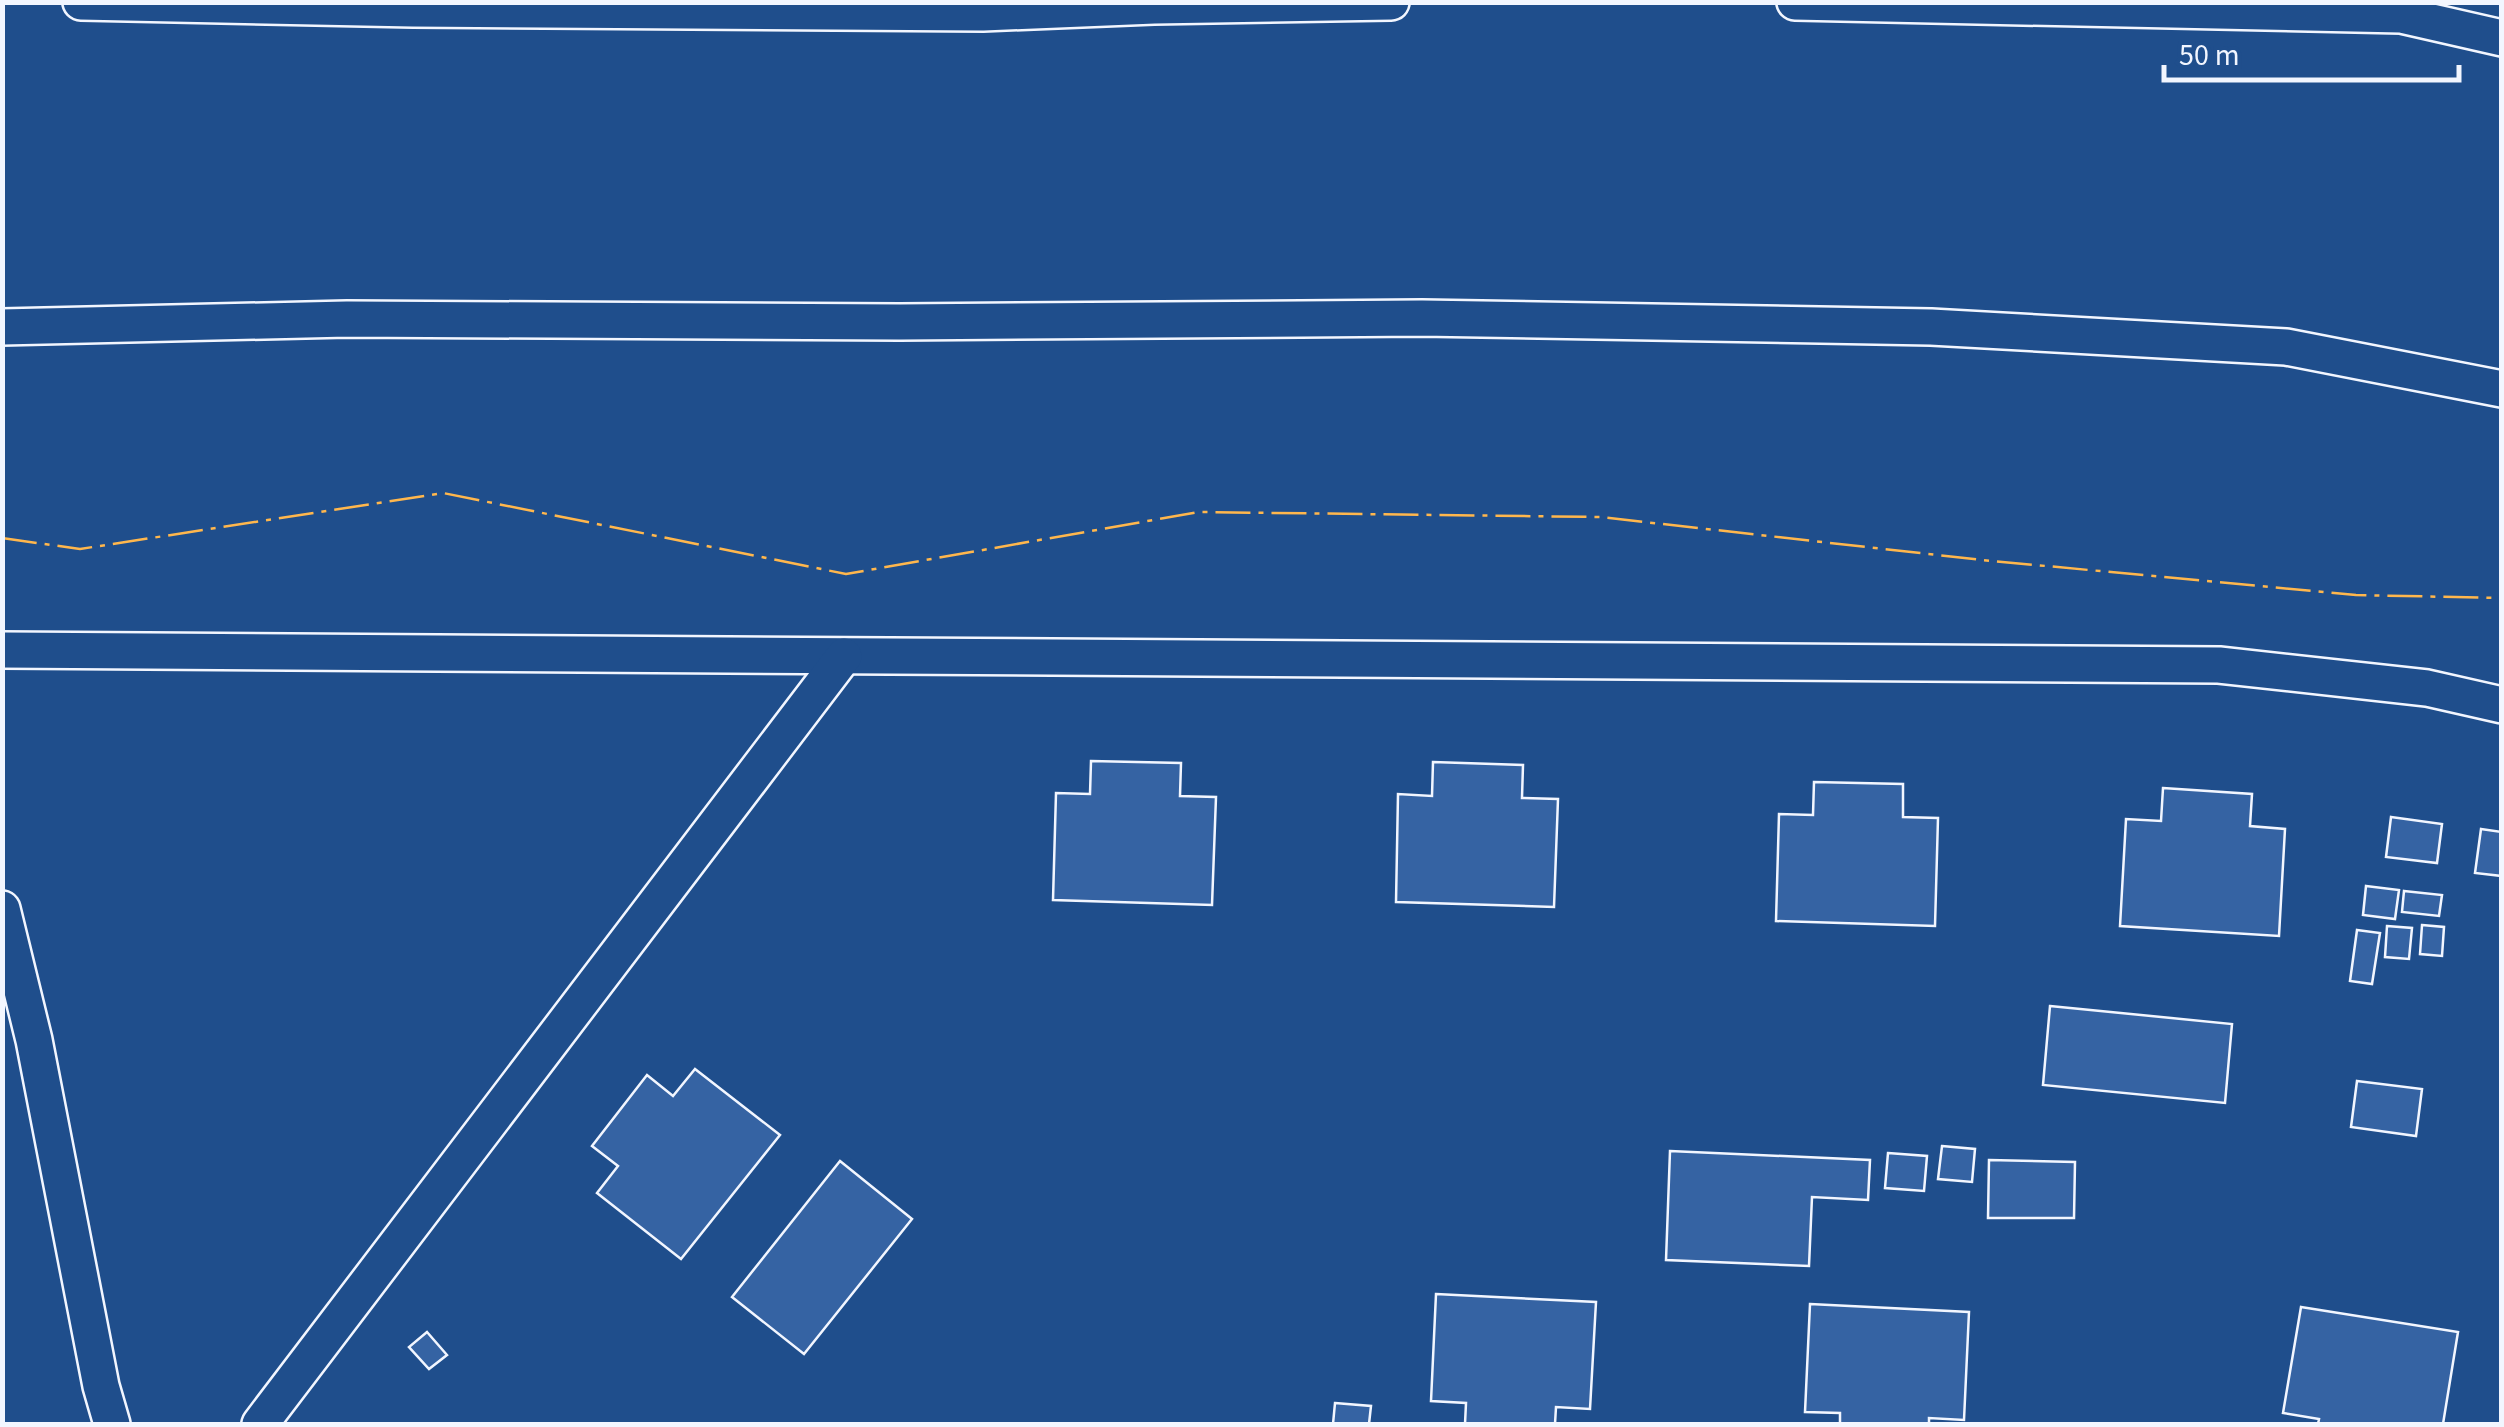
<svg xmlns="http://www.w3.org/2000/svg" width="2504" height="1427" font-family="'Source Sans 3',sans-serif">
<rect width="100%" height="100%" fill="#1f4e8c"/>
<g fill="#3563a3" stroke="#f2f6ff" stroke-width="2.5">
<path d="M1091,761l90,2 -1,33 36,1 -4,108 -159,-5 3,-107 34,1z"/>
<path d="M1433,762l90,3 -1,33 36,1 -4,108 -158,-5 2,-108 34,2z"/>
<path d="M1814,782l89,2v33l35,1 -3,108 -159,-5 3,-107 34,1z"/>
<path d="M2163,788l89,6 -2,32 35,3 -6,107 -159,-10 6,-107 35,2z"/>
<path d="M2391,817l51,7 -5,39 -51,-6z"/>
<path d="M2481,829l21,3v44l-27,-3z"/>
<path d="M2366,886l33,4 -4,29 -32,-4z"/>
<path d="M2404,891l38,4 -3,21 -37,-4z"/>
<path d="M2422,925l22,2 -2,29 -22,-2z"/>
<path d="M2387,926l25,2 -3,31 -24,-2z"/>
<path d="M2357,930l23,3 -8,51 -22,-3z"/>
<path d="M2050,1006l182,18 -7,79 -182,-18z"/>
<path d="M695,1069l85,66 -99,124 -84,-66 21,-27 -26,-20 55,-71 26,21z"/>
<path d="M2357,1081l65,8 -6,47 -65,-9z"/>
<path d="M1942,1146l33,3 -3,33 -34,-3z"/>
<path d="M1670,1151l200,9 -2,40 -56,-3 -3,69 -143,-6z"/>
<path d="M1888,1153l39,3 -3,35 -39,-3z"/>
<path d="M1989,1160l86,2 -1,56h-86z"/>
<path d="M840,1161l72,58 -108,135 -72,-57z"/>
<path d="M1436,1294l160,8 -6,107 -34,-2 -1,17h-90l1,-21 -35,-2z"/>
<path d="M1810,1304l159,8 -5,108 -35,-2v6h-89v-11l-35,-1z"/>
<path d="M2301,1307l157,25 -15,92h-125l1,-5 -36,-6z"/>
<path d="M427,1332l20,23 -18,14 -20,-22z"/>
<path d="M1335,1403l36,3 -2,18h-36z"/>
</g>
<g fill="none" stroke-linecap="round" stroke-linejoin="round">
<defs>
<g id="street">
<path d="M81,2l332,7 570,4 171,-7 237,-4"/>
<path d="M1795,2l606,13 101,23"/>
<path d="M2,327l345,-8 553,3 522,-4 509,9 355,20 216,42"/>
<path d="M2,650l2217,15 208,23 75,17"/>
<path d="M2,909l32,131 67,346 11,38"/>
<path d="M260,1424l584,-768"/>
</g>
</defs>
<use href="#street" stroke="#f2f6ff" stroke-width="40"/>
<use href="#street" stroke="#1f4e8c" stroke-width="35"/>
<path stroke="#ffb74d" stroke-width="2.5" stroke-dasharray="35 8 5 8" stroke-linecap="butt" d="M2,538l78,11 363,-56 403,81 353,-62 401,5 382,43 374,35 146,3"/>
</g>
<rect width="2504" height="1427" fill="none" stroke="#f2f6ff" stroke-width="10"/>
<path d="M2164 65v15h295v-15" fill="none" stroke="#f2f6ff" stroke-width="5"/>
<text x="2179" y="65" font-size="30" fill="#f2f6ff" stroke="#1f4e8c" stroke-width="8" paint-order="stroke">50 m</text>
</svg>
